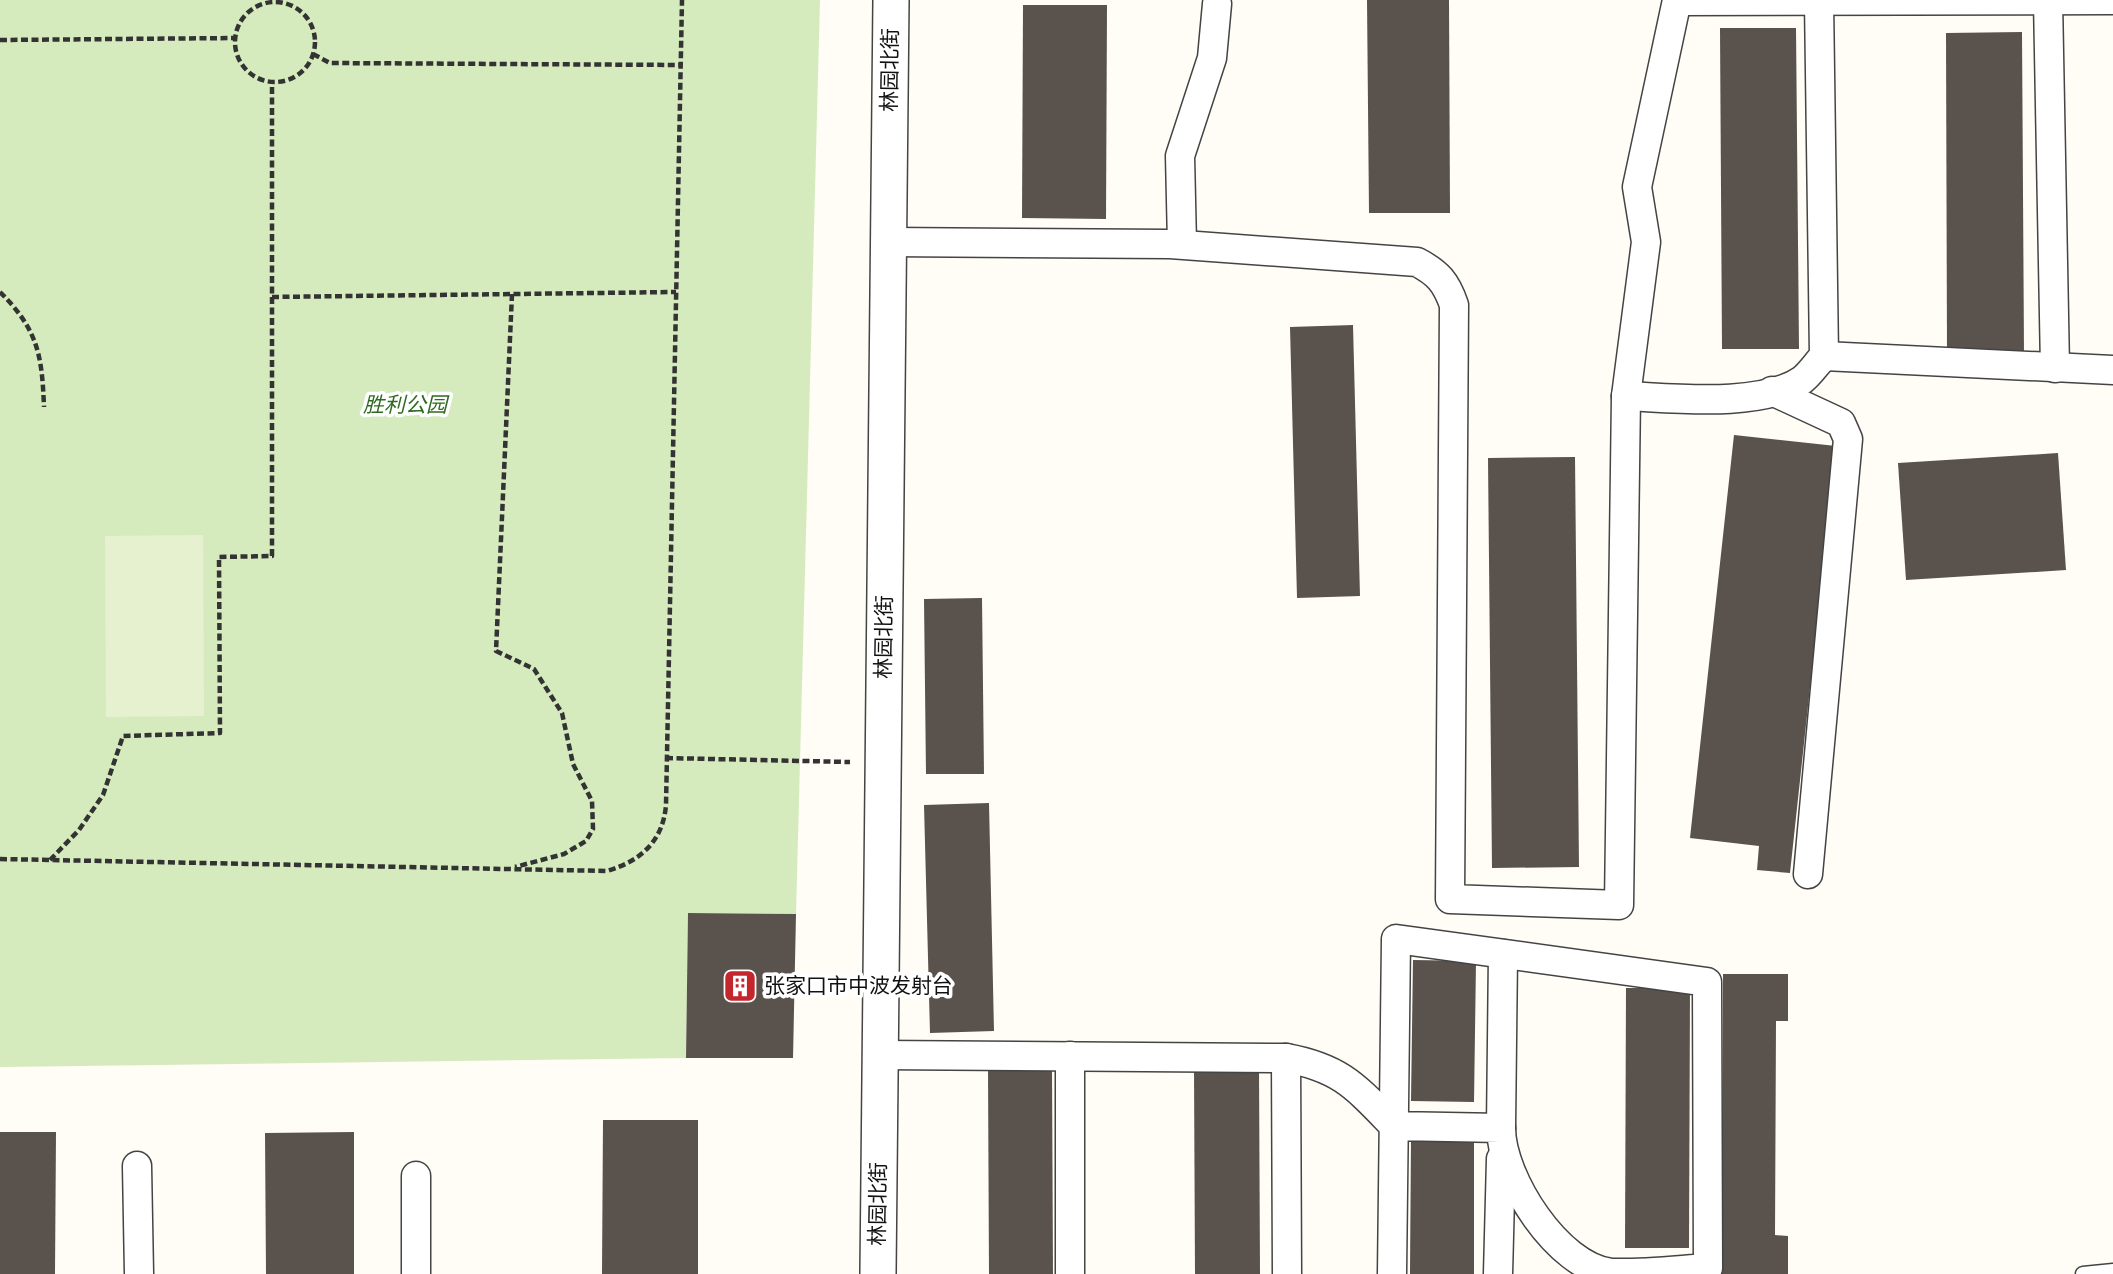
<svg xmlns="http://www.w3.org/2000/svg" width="2113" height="1274" font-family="Georgia,'Noto Sans SC',serif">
<rect width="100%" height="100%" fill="#fffdf5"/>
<path fill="#d5ebbd" d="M0,0h820l-24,914 -108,-1 -2,145 -686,9z"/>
<path fill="#e6f2cf" d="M203,535l1,181 -98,1 -1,-181z"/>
<g fill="#5a524d">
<path d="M1367,0h82l1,213h-81z"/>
<path d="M1023,5h84l-1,214 -84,-1z"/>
<path d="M1720,28h76l3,321h-77z"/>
<path d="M2022,32l2,321 -77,1 -1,-321z"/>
<path d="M1353,325l7,271 -63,2 -7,-271z"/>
<path d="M1734,435l102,11 -46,427 -33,-3 2,-24 -69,-8z"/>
<path d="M2058,453l8,117 -160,10 -8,-117z"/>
<path d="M1575,457l4,410 -87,1 -4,-410z"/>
<path d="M982,598l2,176h-58l-2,-175z"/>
<path d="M989,803l5,228 -64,2 -6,-228z"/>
<path d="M688,913l108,1 -3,144h-107z"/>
<path d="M1413,960l63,1 -2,141 -63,-1z"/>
<path d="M1723,974h65v47h-12l-1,214 13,1v38h-66z"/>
<path d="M1626,988h64l-1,260h-64z"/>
<path d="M1259,1068l1,206h-65l-1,-205z"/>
<path d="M988,1069h64l1,205h-64z"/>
<path d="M603,1120h95v154h-96z"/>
<path d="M0,1132h56l-1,142h-55z"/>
<path d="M354,1132v142h-88l-1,-141z"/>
<path d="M1411,1138l63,1v135h-64z"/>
</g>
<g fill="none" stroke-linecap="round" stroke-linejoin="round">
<defs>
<path id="service" d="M2083,1274l30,-3"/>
<g id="minor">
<path d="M2048,0l7,368"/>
<path d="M1678,1l435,-1"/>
<path d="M888,242l282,2 247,18c21,11 29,20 37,43l-4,594 169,6 7,-509 20,-154 -9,-55 40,-187"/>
<path d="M1182,244l-2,-88 32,-98 5,-54"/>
<path d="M1824,356l289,14"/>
<path d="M1772,391l69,32 7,16 -40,435"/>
<path d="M1626,396c48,2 135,12 176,-16 8,-6 15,-17 22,-24l-5,-355"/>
<path d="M880,1055l406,3c55,10 70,29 108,68l107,2c0,50 57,139 110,145 31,1 66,-3 97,-5l-1,-286 -311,-43 -4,335"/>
<path d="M1070,1056v218"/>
<path d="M1286,1058l1,216"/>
<path d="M1501,1128l2,-174"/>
<path d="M137,1166l2,108"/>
<path d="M416,1176v98"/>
<path d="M1498,1274l3,-115"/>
</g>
<path id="tertiary" d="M878,1274l13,-1274"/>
</defs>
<use href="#service" stroke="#444" stroke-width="17"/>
<use href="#minor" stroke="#444" stroke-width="31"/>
<use href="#tertiary" stroke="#444" stroke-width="38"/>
<g stroke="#333" stroke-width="4.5" stroke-dasharray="7 3.5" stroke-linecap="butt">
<circle cx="275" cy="42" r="40"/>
<path d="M0,40l236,-2"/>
<path d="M313,54l17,9 350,2"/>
<path d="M0,292c38,38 42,63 44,115"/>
<path d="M512,294l-16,357 38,18 28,44 11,51 19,37 1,28 -7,12 -22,13 -49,13"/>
<path d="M272,297l404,-5"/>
<path d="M666,758l184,4"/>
<path d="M0,859l607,12c34,-10 56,-30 59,-66l16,-805"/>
<path d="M50,860l29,-30 24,-35 20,-59 97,-3 -1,-176 53,-1v-474"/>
</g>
<use href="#service" stroke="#fff" stroke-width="14"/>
<use href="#minor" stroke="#fff" stroke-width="28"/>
<use href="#tertiary" stroke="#fff" stroke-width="35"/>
</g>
<defs>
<symbol id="building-square" viewBox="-11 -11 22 22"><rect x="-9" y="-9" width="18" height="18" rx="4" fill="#c4262e" stroke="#fff"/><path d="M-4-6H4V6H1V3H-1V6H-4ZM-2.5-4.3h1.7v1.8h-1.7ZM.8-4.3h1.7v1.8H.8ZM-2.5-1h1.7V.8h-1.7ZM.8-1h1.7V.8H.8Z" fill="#fff"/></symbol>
</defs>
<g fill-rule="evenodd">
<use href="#building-square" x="721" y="967" width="38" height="38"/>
</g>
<g text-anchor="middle" stroke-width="7" stroke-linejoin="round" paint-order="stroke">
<g font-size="21" fill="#111" stroke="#fff">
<text transform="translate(890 70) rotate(-89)" y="7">林园北街</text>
<text transform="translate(884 637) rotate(-89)" y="7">林园北街</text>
<text transform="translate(878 1204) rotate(-89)" y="7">林园北街</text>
</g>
<g font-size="21" font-style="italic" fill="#2f6b1f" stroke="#fff">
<text x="405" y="412">胜利公园</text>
</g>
<g font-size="21" fill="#111" stroke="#fff" text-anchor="start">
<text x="764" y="993">张家口市中波发射台</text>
</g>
</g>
</svg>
